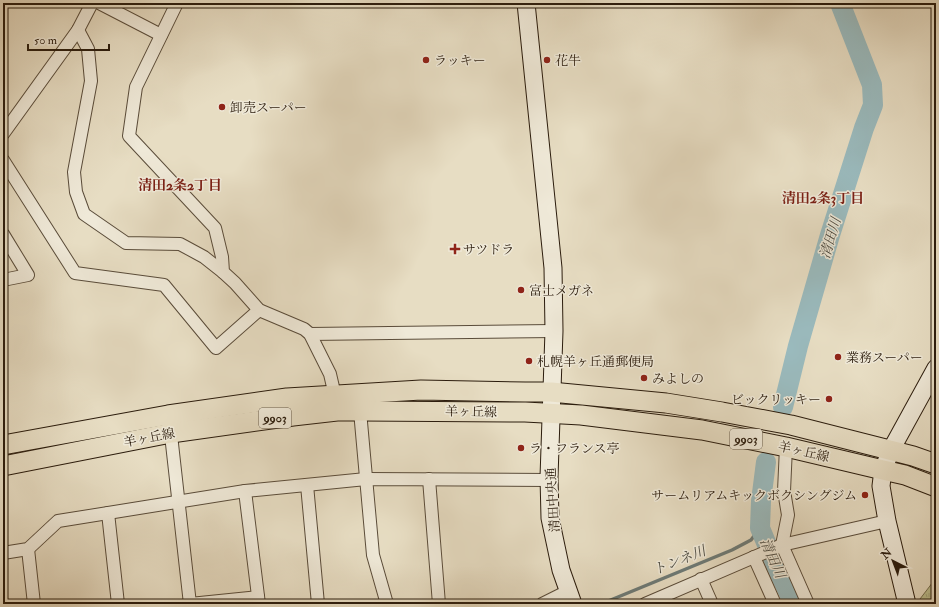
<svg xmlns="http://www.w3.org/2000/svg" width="939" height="607" font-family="'IM FELL Double Pica','Noto Serif JP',serif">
<defs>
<pattern id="grass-tufts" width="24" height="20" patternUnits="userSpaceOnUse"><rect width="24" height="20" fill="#bcbf8f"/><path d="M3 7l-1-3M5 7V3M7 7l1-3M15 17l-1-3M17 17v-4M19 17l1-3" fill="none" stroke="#a2a47a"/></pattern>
</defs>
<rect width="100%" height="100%" fill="#e7ddc3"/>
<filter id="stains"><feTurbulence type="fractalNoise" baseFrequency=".005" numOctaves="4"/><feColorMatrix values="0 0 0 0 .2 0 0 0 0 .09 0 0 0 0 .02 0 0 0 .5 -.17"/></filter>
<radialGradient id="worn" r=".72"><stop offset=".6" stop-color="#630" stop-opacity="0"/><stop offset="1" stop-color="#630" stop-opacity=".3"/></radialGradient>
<path fill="url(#grass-tufts)" stroke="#746e4e" d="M936,578v26h-15l-1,-5z"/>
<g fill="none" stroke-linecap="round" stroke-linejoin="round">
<path stroke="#6e7b77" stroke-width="3.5" d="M601,604l131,-54 19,-10 9,-12"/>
<g stroke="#9ababd" stroke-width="20">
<path d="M783,407l15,-61 32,-111 34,-107 9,-23 -1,-20 -32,-82"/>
<path d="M766,462l-5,39 -1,27 15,36 19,40"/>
</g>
<defs>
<g id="street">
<path d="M99,3l62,32"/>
<path d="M177,3l-41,84 -7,49 86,92 7,29 1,15 12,11 24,27 45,19 6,5 20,40 6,26"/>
<path d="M78,30l10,19 3,32 -17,91 2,20 8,22 42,29 54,1 24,13 19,15"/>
<path d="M3,134l75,-104 14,-27"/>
<path d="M3,160l72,113 89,12 52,63 43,-38"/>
<path d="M3,234l25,41 -25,5"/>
<path d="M310,334l244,-3"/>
<path d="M360,411l13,144 14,49"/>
<path d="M170,426l20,178 68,-7"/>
<path d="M786,447l-2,44 4,24 -6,30 26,59"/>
<path d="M429,479l10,125"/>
<path d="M307,485l11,119"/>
<path d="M245,491l14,113"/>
<path d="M108,513l10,91"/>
<path d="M28,549l6,55"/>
<path d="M3,553l25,-4 30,-28 187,-30 121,-12 183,1"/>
<path d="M754,557l21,47"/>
<path d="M701,579l11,25"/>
<path d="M542,604l26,-13"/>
<path d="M645,604l137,-59 105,-24"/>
</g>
<g id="secondary">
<path d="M526,3l27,265 1,63 -5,146 1,41 11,52 12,34"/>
<path d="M907,604l-20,-83 -6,-35 2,-16 8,-20 45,-82"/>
</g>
<g id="primary">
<path d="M3,445l165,-30 119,-17 134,-8 104,2h26l115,11 56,9 69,13 122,31 23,8"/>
<path d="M3,466l168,-33 122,-17 44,-5h23l165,1 56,3 121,15 84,17 97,23 22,5 31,12"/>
</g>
</defs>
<use href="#street" stroke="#5a4c3a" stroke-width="14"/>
<use href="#secondary" stroke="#2b1c0d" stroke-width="19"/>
<use href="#primary" stroke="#2b1c0d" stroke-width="21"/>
<use href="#street" stroke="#efe9d8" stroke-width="12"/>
<use href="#secondary" stroke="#efe9d8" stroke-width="17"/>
<use href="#primary" stroke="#e7ddc3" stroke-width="19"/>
</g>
<g fill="#8f2418" stroke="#efe9d8" stroke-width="1.5">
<circle cx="426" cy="60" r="4"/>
<circle cx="547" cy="60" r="4"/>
<circle cx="222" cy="107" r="4"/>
<path d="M453 243h4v4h4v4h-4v4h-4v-4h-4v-4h4z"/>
<circle cx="521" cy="290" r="4"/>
<circle cx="838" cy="357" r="4"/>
<circle cx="529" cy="361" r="4"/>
<circle cx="644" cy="378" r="4"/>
<circle cx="829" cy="399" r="4"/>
<circle cx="521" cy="448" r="4"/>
<circle cx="865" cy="495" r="4"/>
</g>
<g text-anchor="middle" stroke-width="3" stroke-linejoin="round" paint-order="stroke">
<g fill="#efe9d8" stroke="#665a4a" stroke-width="1">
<rect x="259" y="408" width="32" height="20" rx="3"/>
<rect x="730" y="429" width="32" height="20" rx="3"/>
</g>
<g font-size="12" font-weight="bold" fill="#2b1c0d">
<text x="275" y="422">9903</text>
<text x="746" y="443">9903</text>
</g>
<g font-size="13" fill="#2b1c0d" stroke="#efe9d8" text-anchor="start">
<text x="434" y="65">ラッキー</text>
<text x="555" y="65">花牛</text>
<text x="230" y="112">卸売スーパー</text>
<text x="463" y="254">サツドラ</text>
<text x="529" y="295">富士メガネ</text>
<text x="846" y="362">業務スーパー</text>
<text x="537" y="366">札幌羊ヶ丘通郵便局</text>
<text x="652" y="383">みよしの</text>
<text x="821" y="404" text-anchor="end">ビックリッキー</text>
<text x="529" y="453">ラ・フランス亭</text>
<text x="857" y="500" text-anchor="end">サームリアムキックボクシングジム</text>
</g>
<g font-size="13" fill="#2b1c0d" stroke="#efe9d8">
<text transform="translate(471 411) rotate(1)" y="5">羊ヶ丘線</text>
<text transform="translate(149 437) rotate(-11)" y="5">羊ヶ丘線</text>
<text transform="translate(804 451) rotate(13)" y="5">羊ヶ丘線</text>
<text transform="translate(552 500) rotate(-94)" y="5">清田中央通</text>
</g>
<g font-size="14" font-weight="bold" fill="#7a1f14" stroke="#efe9d8">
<text x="180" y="190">清田2条2丁目</text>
<text x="823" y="203">清田2条3丁目</text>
</g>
<g font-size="14" font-style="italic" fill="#4c4b42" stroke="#efe9d8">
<text transform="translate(830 238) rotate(-73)" y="5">清田川</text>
<text transform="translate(773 558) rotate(66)" y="5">清田川</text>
<text transform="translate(679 560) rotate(-22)" y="5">トンネ川</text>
</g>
</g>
<rect width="939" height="607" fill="none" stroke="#e7ddc3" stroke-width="16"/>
<rect x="4" y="4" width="931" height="599" fill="none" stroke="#2b1c0d" stroke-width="2"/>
<rect x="8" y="8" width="923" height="591" fill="none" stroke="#2b1c0d"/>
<g transform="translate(893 561) rotate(318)" stroke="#efe9d8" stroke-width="3" paint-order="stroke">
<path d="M0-3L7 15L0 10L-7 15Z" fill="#2b1c0d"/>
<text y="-6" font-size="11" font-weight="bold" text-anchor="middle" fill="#2b1c0d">N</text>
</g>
<path d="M28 44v6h81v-6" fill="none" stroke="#2b1c0d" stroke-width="2"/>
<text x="34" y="44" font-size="12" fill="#2b1c0d" stroke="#efe9d8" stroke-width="3" paint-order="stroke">50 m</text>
<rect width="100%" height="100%" filter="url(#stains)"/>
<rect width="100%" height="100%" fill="url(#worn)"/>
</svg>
